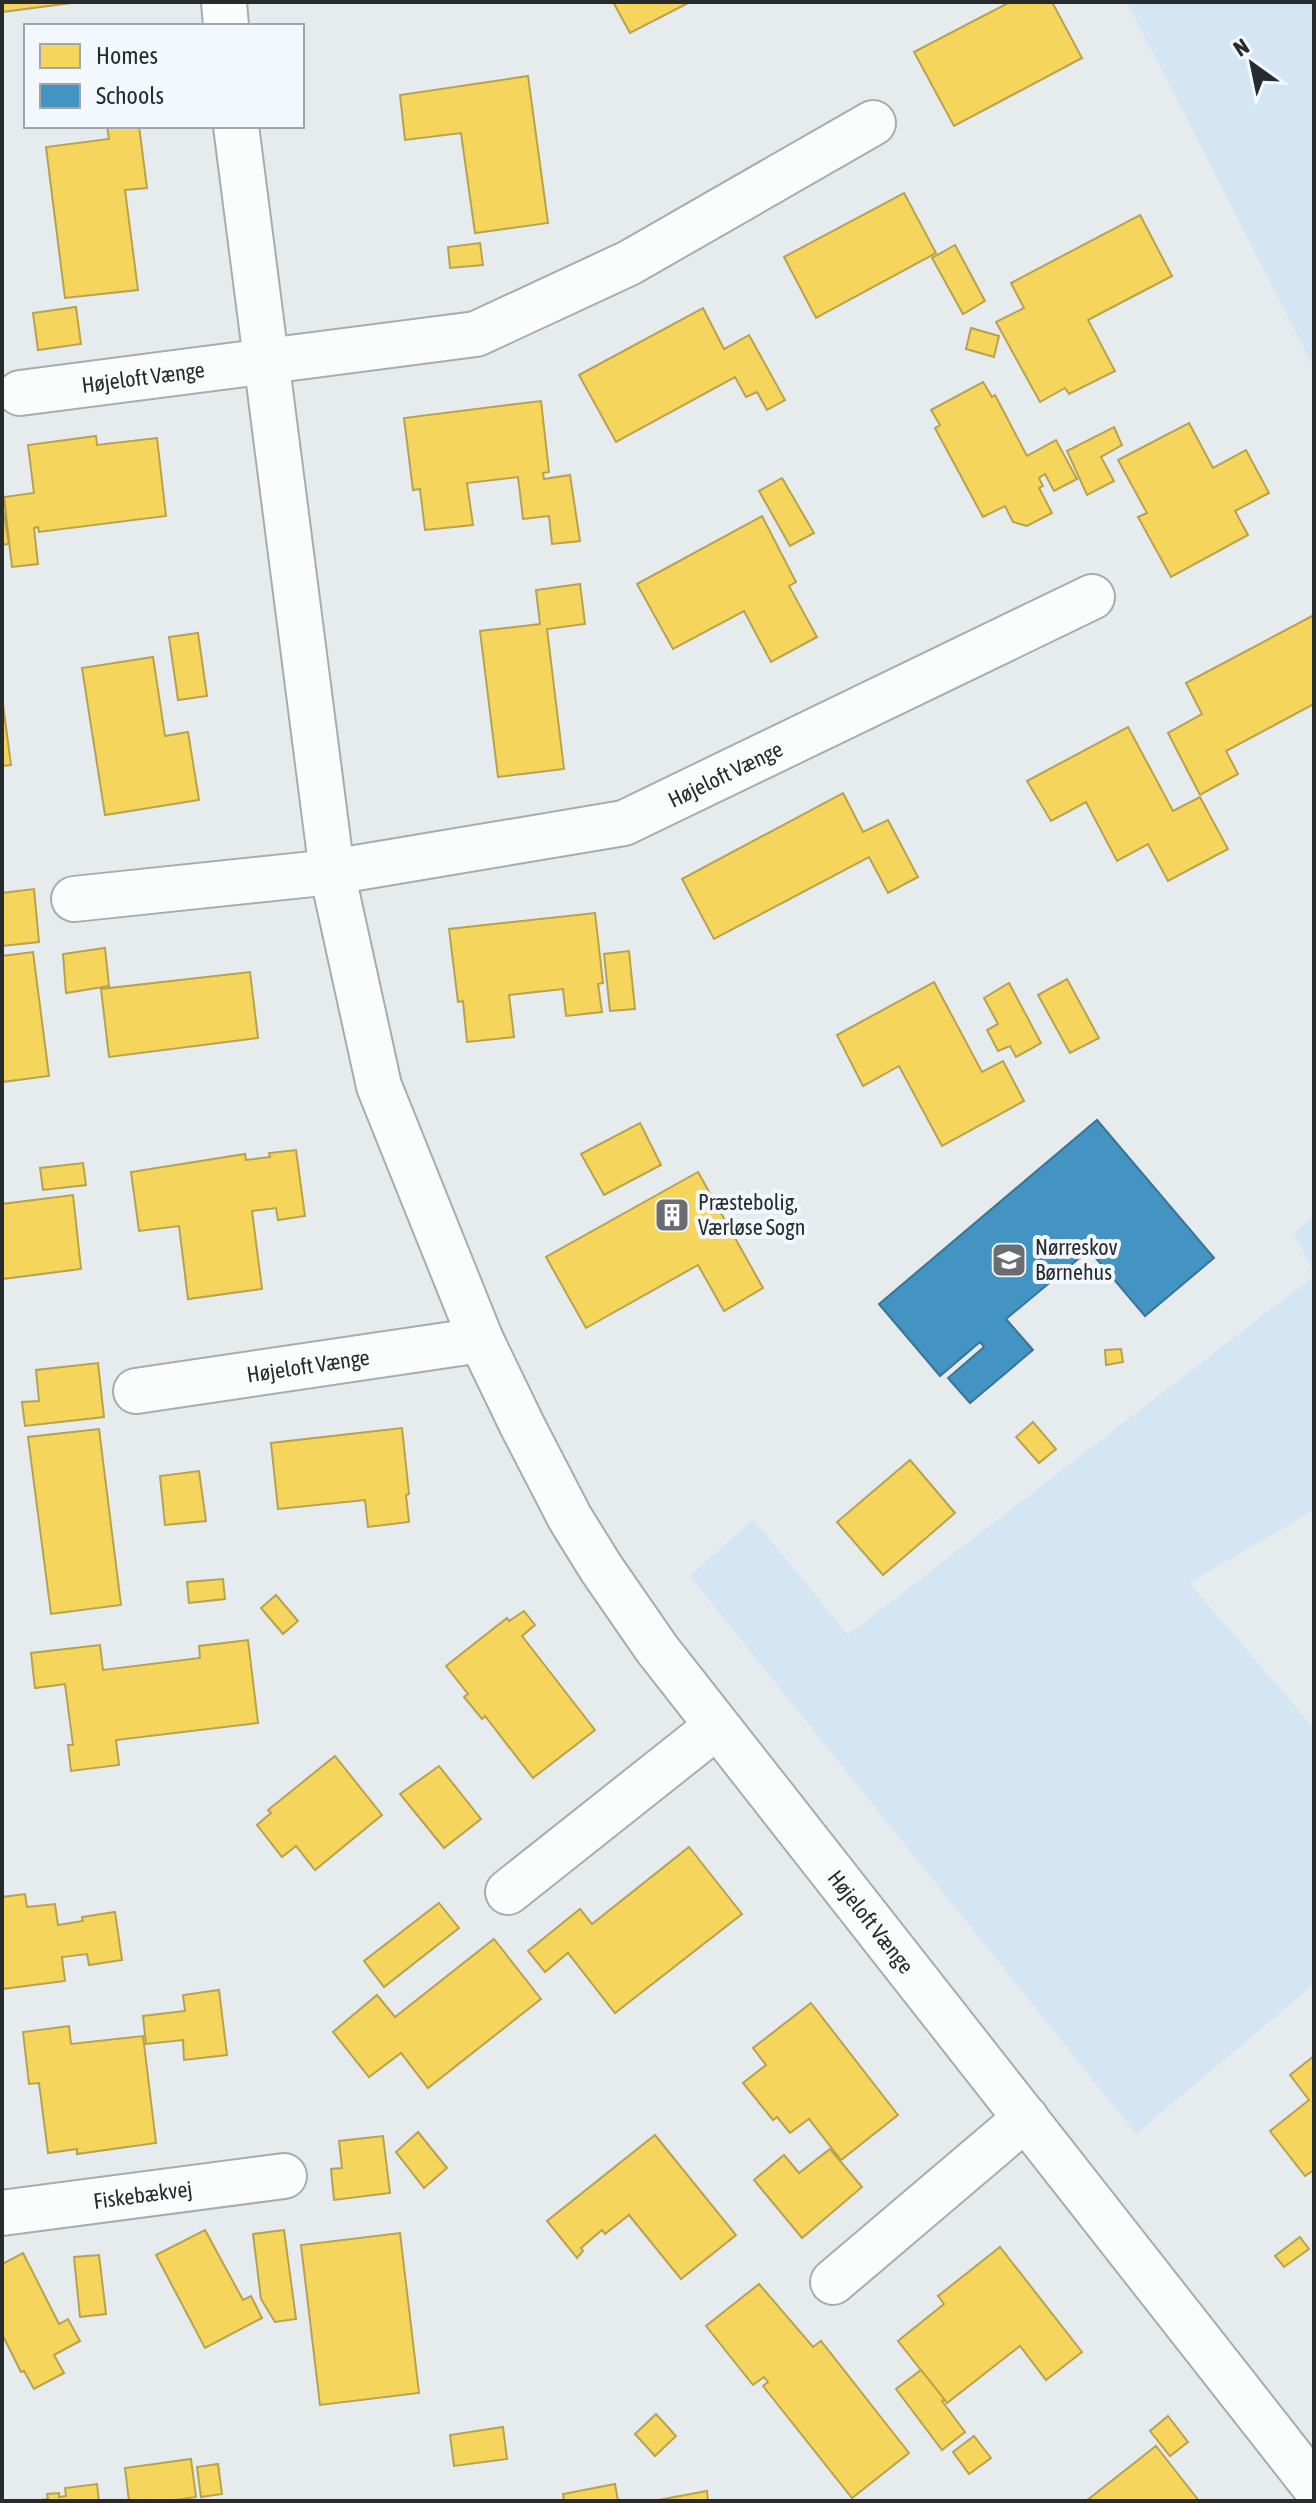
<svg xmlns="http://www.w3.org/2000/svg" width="1316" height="2503" font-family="'Asap Condensed',sans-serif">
<rect width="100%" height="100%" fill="#e6ebee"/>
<g fill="#d4e5f4">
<path d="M1127,2h187v366z"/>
<path d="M1314,1216v57l-20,-40z"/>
<path d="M1314,1276v234l-125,73 125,145v256l-178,150 -446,-558 63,-57 95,116z"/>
</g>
<g fill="#f6d55c" stroke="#b8a24e" stroke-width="2">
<path d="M2,2h77l-77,10z"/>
<path d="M613,2h77l-60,31z"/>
<path d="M1010,2h42l30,56 -128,68 -40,-74z"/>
<path d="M528,76l20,147 -73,10 -14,-100 -56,7 -5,-45z"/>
<path d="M107,126h32l8,62 -22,2 13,100 -73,8 -19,-151 63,-8z"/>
<path d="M904,193l32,60 -120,65 -32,-61z"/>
<path d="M1140,215l32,61 -84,44 27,51 -46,23 -4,-6 -25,14 -44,-80 28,-14 -13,-25z"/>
<path d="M480,243l3,22 -33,3 -2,-21z"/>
<path d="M955,245l30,56 -22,13 -31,-56z"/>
<path d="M76,307l5,37 -43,6 -5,-37z"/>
<path d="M703,308l21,41 25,-14 36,65 -18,10 -10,-18 -11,5 -11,-20 -119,65 -37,-67z"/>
<path d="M971,328l28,8 -5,21 -28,-8z"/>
<path d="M983,382l9,15 3,-2 32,61 29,-16 21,39 -23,12 -9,-17 -6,4 4,8 -4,2 13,25 -25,13 -14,-4 -8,-16 -22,11 -48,-89 5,-3 -9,-15z"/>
<path d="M541,401l8,71 -6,1 1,6 26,-4 10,66 -28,3 -3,-28 -26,3 -5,-42 -51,6 6,42 -48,5 -5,-41 -7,1 -9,-72z"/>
<path d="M1189,423l24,45 33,-18 23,43 -34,18 13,24 -77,42 -33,-60 9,-4 -29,-53z"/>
<path d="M1114,427l8,18 -21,12 13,24 -27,14 -20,-44z"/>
<path d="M96,436l1,9 60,-7 9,78 -127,16 -1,-5 -4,1 4,36 -26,3 -8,-70 30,-4 -6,-48z"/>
<path d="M782,478l32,55 -24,13 -31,-55z"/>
<path d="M2,503l7,41 -7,1z"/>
<path d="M762,516l34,66 -7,4 28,51 -46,25 -27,-51 -71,38 -36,-65z"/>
<path d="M580,584l5,40 -38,5 17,140 -66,8 -18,-146 60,-7 -4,-34z"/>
<path d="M1314,615v89l-88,47 12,23 -38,21 -32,-62 34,-19 -16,-31z"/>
<path d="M198,633l9,63 -29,4 -9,-63z"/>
<path d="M153,657l12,79 23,-4 11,68 -94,15 -23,-147z"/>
<path d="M2,697l9,68 -9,1z"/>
<path d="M1128,727l45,84 27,-14 28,52 -60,32 -20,-37 -31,17 -31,-59 -35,19 -24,-40z"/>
<path d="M843,793l20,39 25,-12 30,57 -30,16 -19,-36 -155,82 -32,-60z"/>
<path d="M34,889l5,53 -37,4v-53z"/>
<path d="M595,913l8,70 -5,1 4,28 -36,4 -3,-27 -54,6 5,42 -47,5 -4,-41 -5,1 -9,-73z"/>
<path d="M105,948l4,38 -43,7 -3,-39z"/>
<path d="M629,951l6,58 -25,2 -6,-57z"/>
<path d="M33,952l16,124 -47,6v-126z"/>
<path d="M250,972l8,66 -149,19 -8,-68z"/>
<path d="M1067,979l32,59 -29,15 -32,-58z"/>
<path d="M934,982l48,90 21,-11 21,40 -82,45 -43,-80 -36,20 -26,-51z"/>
<path d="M1009,983l32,60 -25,14 -6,-11 -12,5 -11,-21 11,-6 -14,-26z"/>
<path d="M640,1123l21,42 -57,30 -23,-41z"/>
<path d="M296,1150l9,66 -27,4 -2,-12 -24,3 10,78 -74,10 -9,-73 -40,5 -8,-59 114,-18 1,6 24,-3 -1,-4z"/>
<path d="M83,1163l3,22 -43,5 -3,-22z"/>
<path d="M698,1172l65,116 -39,23 -26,-46 -112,63 -40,-71z"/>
<path d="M73,1195l8,74 -79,10v-75z"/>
<path d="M1121,1349l2,13 -17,3 -1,-15z"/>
<path d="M98,1363l6,54 -79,9 -3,-24 17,-1 -3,-31z"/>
<path d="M1033,1422l23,27 -17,14 -23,-26z"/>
<path d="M402,1428l7,66 -3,1 3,27 -41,5 -3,-27 -87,9 -7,-66z"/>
<path d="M99,1429l22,176 -70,9 -23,-177z"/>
<path d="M910,1460l45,53 -72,62 -46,-53z"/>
<path d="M199,1471l7,50 -41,4 -5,-49z"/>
<path d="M223,1579l2,20 -36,4 -2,-21z"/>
<path d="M276,1595l22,26 -15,13 -22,-26z"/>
<path d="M524,1611l11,14 -13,11 73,94 -62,48 -48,-62 -3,3 -18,-22 4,-3 -22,-28 61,-48 2,3z"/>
<path d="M248,1640l10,83 -142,17 3,25 -48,6 -3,-26h5l-8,-61 -30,4 -4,-35 69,-8 3,25 97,-12 -1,-12z"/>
<path d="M335,1756l47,59 -67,55 -19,-24 -14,11 -25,-32 14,-12 -3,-3z"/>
<path d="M439,1766l42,53 -37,29 -44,-54z"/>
<path d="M689,1847l53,67 -127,99 -47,-60 -23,19 -17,-21 52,-42 12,15z"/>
<path d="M25,1894l2,13 28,-3 3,21 25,-4 -1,-4 33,-5 7,48 -33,5 -2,-11 -25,3 3,24 -63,8v-92z"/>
<path d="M439,1903l20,25 -75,59 -20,-26z"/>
<path d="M494,1939l47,60 -113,89 -27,-35 -32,24 -36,-45 44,-37 18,22z"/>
<path d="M219,1990l8,65 -43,5 -1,-20 -37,4 -3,-28 42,-5 -2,-16z"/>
<path d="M811,2003l87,112 -57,45 -32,-41 -19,14 -13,-16 -4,3 -30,-37 23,-18 -13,-17z"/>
<path d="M69,2026l2,18 72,-8 13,107 -79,11v-5l-29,4 -9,-70 -10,1 -6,-52z"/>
<path d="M1314,2056v114l-9,6 -35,-45 39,-31 -19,-25z"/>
<path d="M418,2132l29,36 -23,20 -28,-36z"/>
<path d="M655,2135l81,100 -55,44 -52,-64 -24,19 -3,-4 -21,18 2,3 -6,7 -30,-37z"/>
<path d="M383,2136l7,57 -56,7 -3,-31 11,-1 -3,-27z"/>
<path d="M830,2149l32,38 -60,51 -48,-58 30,-25 15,18z"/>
<path d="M205,2230l38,70 8,-4 11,22 -57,30 -49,-93z"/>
<path d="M284,2230l12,89 -21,3 -14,-23 -8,-65z"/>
<path d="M400,2233l19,160 -99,12 -19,-160z"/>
<path d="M1300,2237l9,12 -25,18 -9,-11z"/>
<path d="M1000,2247l82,105 -36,28 -26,-34 -73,57 -49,-62 46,-37 -6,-8z"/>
<path d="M23,2253l36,71 9,-5 12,22 -26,14 10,18 -30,16 -10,-18 -3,1 -19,-38v-70z"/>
<path d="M99,2255l7,59 -26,3 -6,-60z"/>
<path d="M759,2284l54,63 8,-6 88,112 -57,45 -89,-112 5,-4 -4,-5 -11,8 -47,-59z"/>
<path d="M921,2370l23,29 -2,2 23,31 -23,18 -46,-61z"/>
<path d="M656,2414l20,22 -21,20 -20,-22z"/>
<path d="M1168,2416l20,26 -18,14 -20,-25z"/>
<path d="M503,2427l4,32 -53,7 -4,-31z"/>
<path d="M974,2436l17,22 -22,16 -16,-22z"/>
<path d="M1156,2446l43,55h-113z"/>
<path d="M191,2459l5,38 -27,4h-40l-4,-33z"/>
<path d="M218,2464l4,30 -21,3 -4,-30z"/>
<path d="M97,2484l2,17h-66l15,-2 -1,-5 12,-1v4l7,-1 -1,-8z"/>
<path d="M615,2484l3,17h-54l-1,-7z"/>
<path d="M707,2491l1,10h-55z"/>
</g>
<path fill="#4393c3" stroke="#3b7496" stroke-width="2" d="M1097,1120l117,138 -69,58 -56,-66 -83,69 27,31 -63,53 -22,-25 36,-31 -4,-5 -40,34 -61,-72z"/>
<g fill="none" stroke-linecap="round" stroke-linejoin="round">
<defs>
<g id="minor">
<path id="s1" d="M20,393l456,-59 153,-71 244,-140"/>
<path id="s2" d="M74,899l258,-27 292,-49 468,-226"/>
<path id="s3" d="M136,1391l345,-51"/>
<path d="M508,1892l208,-165"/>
<path id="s4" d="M2,2213l282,-37"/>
<path d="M833,2282l193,-164"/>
</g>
<g id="tertiary">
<path d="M224,2l2,24"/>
<path id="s5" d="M236,126l96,746 47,214 102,254 41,85 48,93 31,50 56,81 657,837"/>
</g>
</defs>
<use href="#minor" stroke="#a8acaf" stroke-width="48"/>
<use href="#tertiary" stroke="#a8acaf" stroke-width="48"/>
<use href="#minor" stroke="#fbfcfc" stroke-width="44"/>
<use href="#tertiary" stroke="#fbfcfc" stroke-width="44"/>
</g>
<defs>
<symbol id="building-square" viewBox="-11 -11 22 22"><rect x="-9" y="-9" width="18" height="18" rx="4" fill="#6a6e71" stroke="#f2f8fe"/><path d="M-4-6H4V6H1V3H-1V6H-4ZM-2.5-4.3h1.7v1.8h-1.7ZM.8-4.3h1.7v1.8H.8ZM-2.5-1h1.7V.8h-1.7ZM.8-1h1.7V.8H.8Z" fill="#fff"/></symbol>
<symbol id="school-square" viewBox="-11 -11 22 22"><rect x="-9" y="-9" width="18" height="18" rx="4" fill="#6a6e71" stroke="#f2f8fe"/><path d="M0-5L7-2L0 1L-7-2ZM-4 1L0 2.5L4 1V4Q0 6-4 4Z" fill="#fff"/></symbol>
</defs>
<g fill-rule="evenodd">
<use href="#building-square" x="652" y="1195" width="40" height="40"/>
<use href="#school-square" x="989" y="1240" width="40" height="40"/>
</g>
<g text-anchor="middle" stroke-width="8" stroke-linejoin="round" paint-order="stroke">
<g font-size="22" fill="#282b2e" stroke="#f2f8fe">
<text dy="8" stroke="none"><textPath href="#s1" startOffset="124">Højeloft Vænge</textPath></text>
<text dy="8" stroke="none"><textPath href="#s2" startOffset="668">Højeloft Vænge</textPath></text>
<text dy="8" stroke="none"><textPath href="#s3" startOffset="174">Højeloft Vænge</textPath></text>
<text dy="8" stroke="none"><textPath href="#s5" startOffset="1948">Højeloft Vænge</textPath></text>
<text dy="8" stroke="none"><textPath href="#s4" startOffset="142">Fiskebækvej</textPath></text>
</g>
<g font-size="22" fill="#282b2e" stroke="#f2f8fe" text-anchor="start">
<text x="698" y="1210">Præstebolig,<tspan x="698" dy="25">Værløse Sogn</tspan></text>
<text x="1035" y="1255">Nørreskov<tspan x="1035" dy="25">Børnehus</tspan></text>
</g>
</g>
<rect width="1316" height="2503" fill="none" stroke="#282b2e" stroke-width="8"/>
<rect x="24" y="24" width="280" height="104" fill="#f2f8fe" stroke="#a1a6ab" stroke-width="2"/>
<rect x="40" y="44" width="40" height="24" fill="#f6d55c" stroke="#a1a6ab" stroke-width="2"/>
<text x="96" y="64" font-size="24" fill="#282b2e">Homes</text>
<rect x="40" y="84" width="40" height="24" fill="#4393c3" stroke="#a1a6ab" stroke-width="2"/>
<text x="96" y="104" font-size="24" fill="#282b2e">Schools</text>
<g transform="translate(1252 64) rotate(327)" stroke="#f2f8fe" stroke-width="6" paint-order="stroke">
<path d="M0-6L14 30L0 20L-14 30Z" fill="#282b2e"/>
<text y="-12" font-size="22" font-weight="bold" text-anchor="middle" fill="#282b2e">N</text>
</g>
</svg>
